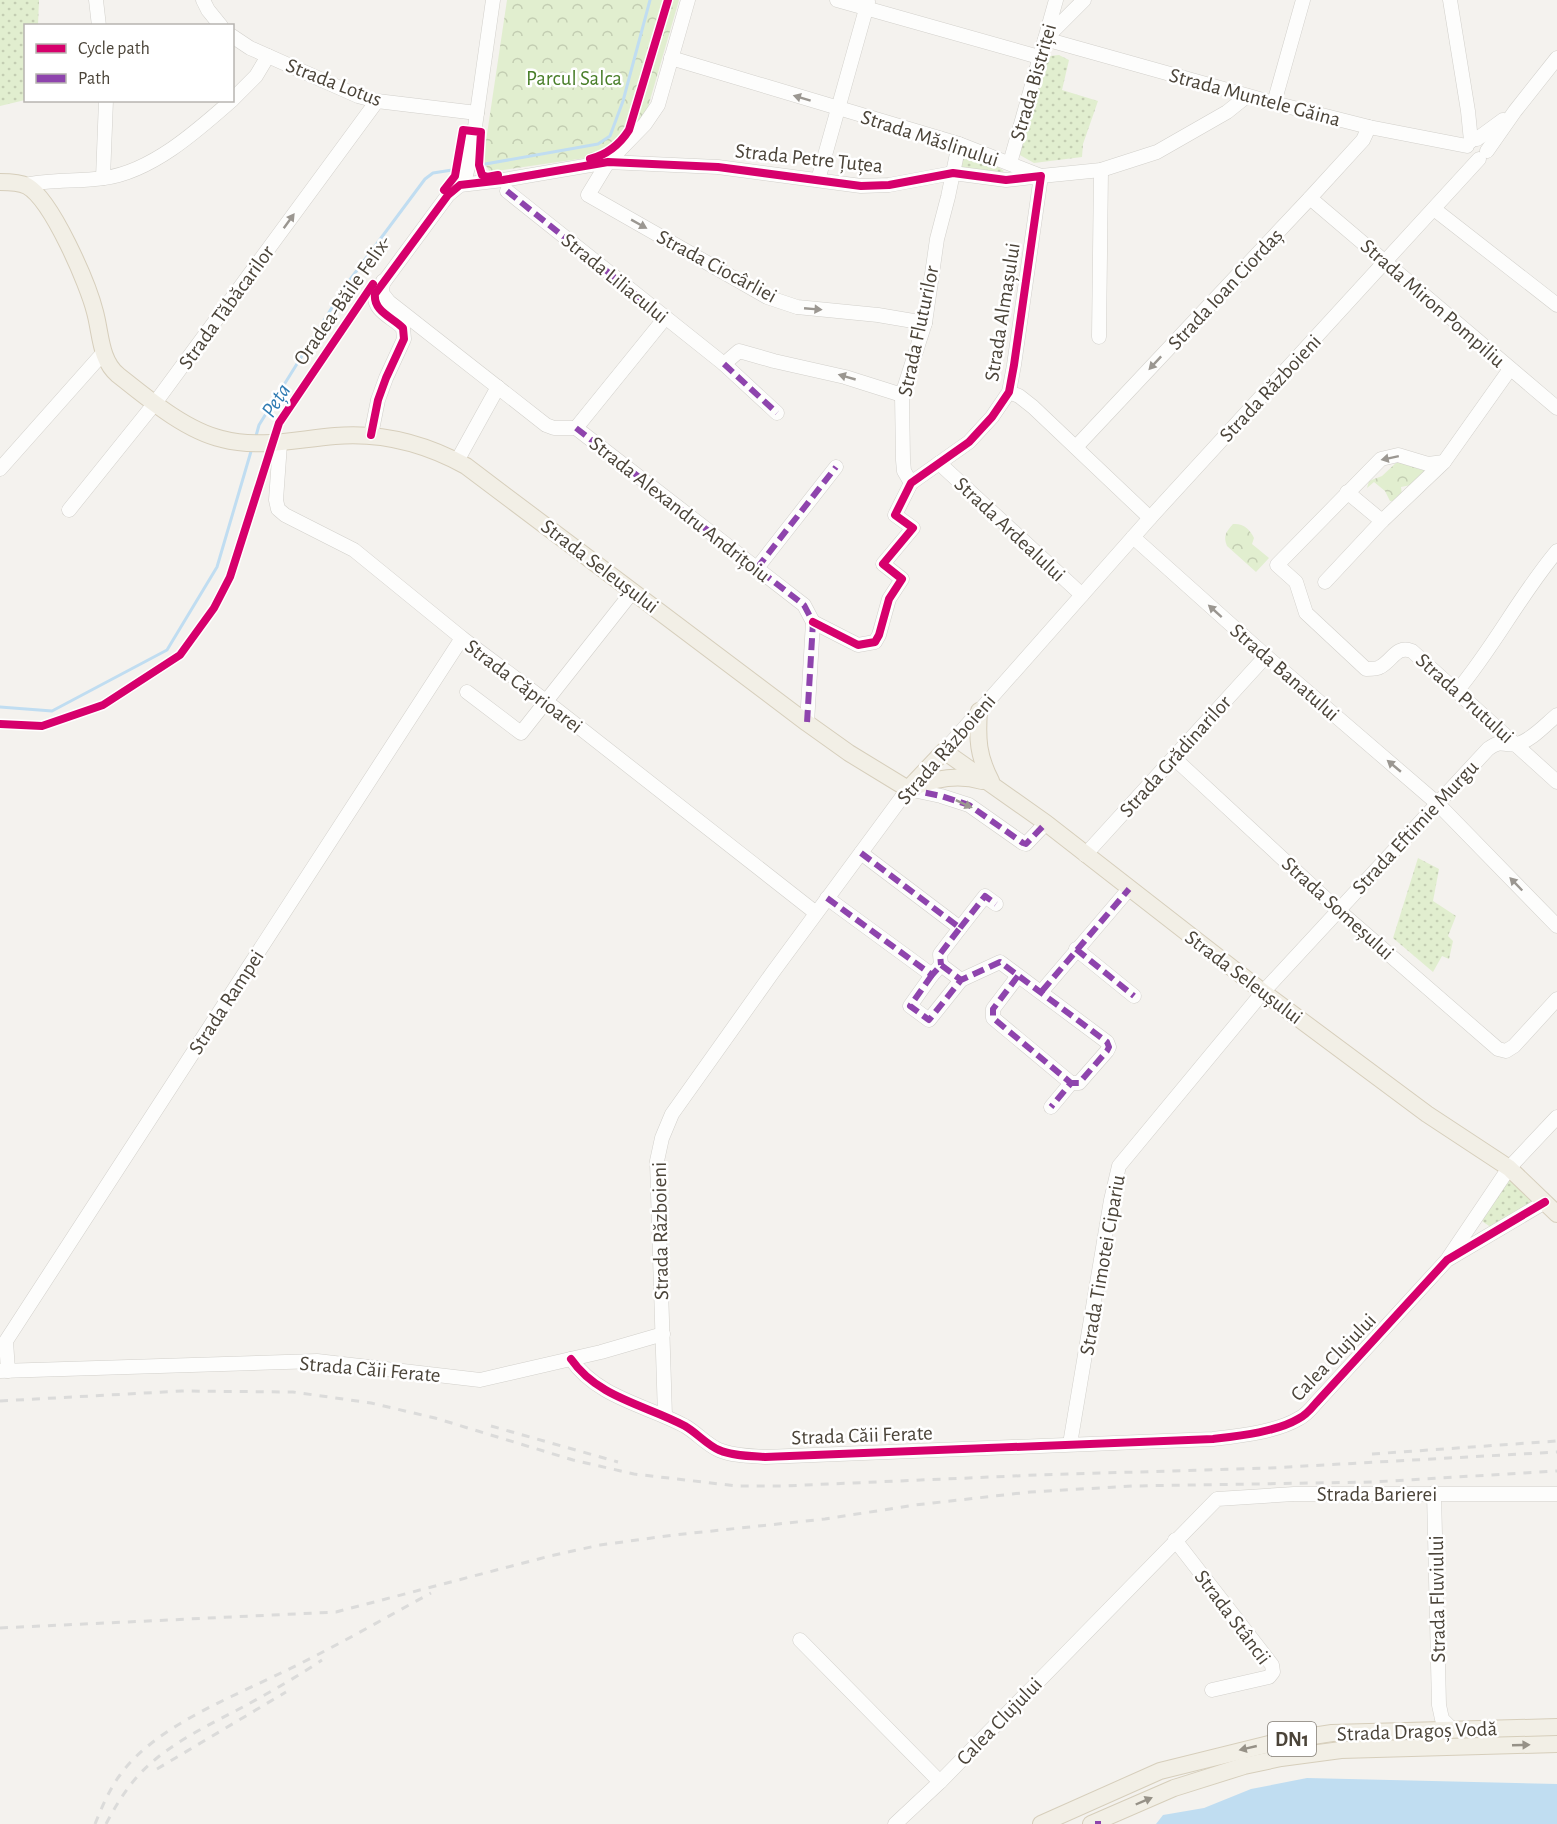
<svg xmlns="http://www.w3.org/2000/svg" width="1557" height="1824" font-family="'Alegreya Sans',sans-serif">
<defs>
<pattern id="grass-dots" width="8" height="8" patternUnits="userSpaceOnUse" patternTransform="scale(1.5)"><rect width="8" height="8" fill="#e1eecf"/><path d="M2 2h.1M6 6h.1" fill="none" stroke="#c3cdb2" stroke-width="1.8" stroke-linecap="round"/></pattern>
<pattern id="park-crowns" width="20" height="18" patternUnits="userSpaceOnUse" patternTransform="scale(1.5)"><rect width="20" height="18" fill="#e1eecf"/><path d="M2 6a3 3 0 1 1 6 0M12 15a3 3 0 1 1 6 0" fill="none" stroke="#c3cdb2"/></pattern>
</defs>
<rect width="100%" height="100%" fill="#f4f2ee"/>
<g fill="url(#grass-dots)">
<path d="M0,0h39l-1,25 -12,1 -1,74 -25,6z"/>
<path d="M1059,55l10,5 -7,30 36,11 -15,43 -1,13 -48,6 -16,-9 25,-92 7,-6z"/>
<path d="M965,155l27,8 12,8 -5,4 -38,-6v-8z"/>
<path d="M1418,858l21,11 -6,32 23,15 -8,20 5,5 -4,18 -7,-3 -9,16 -40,-34z"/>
<path d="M1509,1168l36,34 -49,29 -21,-15z"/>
</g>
<g fill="url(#park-crowns)">
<path d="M507,0h172l-31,107 -4,10 -38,38 -116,17 -7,-11z"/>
<path d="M1398,461l24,9 8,-2 -19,17 -10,2 1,8 -4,7 -8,-1 -5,-10 -11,-9 -7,6 2,-7 13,-5z"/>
<path d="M1233,524c10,-1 17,5 21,14l-2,6 17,14 -13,14 -29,-26c-4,-10 -1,-14 6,-22z"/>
</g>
<path fill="#c0ddf1" d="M1307,1778l250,6v40h-401l7,-9 41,-7 47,-19z"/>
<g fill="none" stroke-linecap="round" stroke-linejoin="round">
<g stroke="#c0ddf1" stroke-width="3">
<path d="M474,166l124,-22 12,-8 13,-35 27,-101"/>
<path d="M256,436l3,-11 87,-140 79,-106 8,-6 32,-5"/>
<path d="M0,707l52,4 115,-61 50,-83 35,-119"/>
</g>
<defs>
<g id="minor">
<path d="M96,0l3,26"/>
<path d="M203,0l5,10 13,16"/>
<path d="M688,0l-30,105 -13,19 -37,38 -20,33 179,102 30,10 81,8 47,8"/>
<path d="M837,0l202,57"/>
<path d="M1084,0l-39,39 229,64 95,24 98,19"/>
<path d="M1450,0l18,111 3,30"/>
<path d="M232,36l18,12 108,48 19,5 100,12"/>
<path d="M671,58l288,86 82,32 60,-6 56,-18 70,-40 20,-16"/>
<path d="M232,100l24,-24 12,-20"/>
<path d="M1274,103l29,-103"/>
<path d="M1477,139l26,-19"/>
<path d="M1487,151l28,-40 42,-53"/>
<path d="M1010,163l46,-163"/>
<path d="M103,178l3,-78"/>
<path d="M818,180l50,-178"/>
<path d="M26,185c25,-6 52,-3 78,-7 47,-6 93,-47 128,-78"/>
<path d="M460,185l6,-10 5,-20 22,-155"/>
<path d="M507,191l217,173 53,49"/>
<path d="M1310,198l247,210"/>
<path d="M1434,209l123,96"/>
<path d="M383,281l-1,12 7,9 157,123 8,3h22l228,177 9,17 -6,101"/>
<path d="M1099,337l2,-167"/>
<path d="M724,364l15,-13 35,10 71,16 57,18"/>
<path d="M1009,392l10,4 14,11 117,111"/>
<path d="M576,428l89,-110"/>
<path d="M371,435l7,-35 8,-22 18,-39 -1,-11c-11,-11 -30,-17 -28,-34l73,-99 12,-10 43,-5 105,-18 110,5 143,19 28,-1 64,-12 53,7 35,-4 -27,189 -5,27 -17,25 -23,25 -58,41 -16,32 18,13 -30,36 19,15 -13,20 -10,36 -4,7 -17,3 -45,-23"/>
<path d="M280,444l-4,56 2,9 7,6 69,35 108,88 85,64 269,211"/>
<path d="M1076,447l234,-249 53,-58 6,-13"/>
<path d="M457,461l41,-74"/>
<path d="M1444,462l-16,2 -30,-9 -17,4 -104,106 19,17 10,31 60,56c4,0 11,0 14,-2 13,-7 16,-22 32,-16l145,131"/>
<path d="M939,463l143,132"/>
<path d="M0,469l104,-117"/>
<path d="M911,483l-7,-12 -1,-11 -1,-65 23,-72 12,-84 11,-42 11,-53"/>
<path d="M1347,492l35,29"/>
<path d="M69,510l86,-107 222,-302"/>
<path d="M1133,537l133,119 172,148 119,122"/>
<path d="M757,568l79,-101"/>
<path d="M1325,582l57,-61 62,-59 66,-93"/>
<path d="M1457,691c37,-44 63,-96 100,-140"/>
<path d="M467,692l54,41 112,-142"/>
<path d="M944,751l206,-233 329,-359"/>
<path d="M1174,758l164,152 160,139 8,2 8,-5 43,-47"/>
<path d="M861,853l99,75 -20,26 1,11"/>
<path d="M1085,855l181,-199"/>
<path d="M827,898l105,77 9,-10 20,15"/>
<path d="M960,928l25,-32 11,8"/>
<path d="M1076,949l58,47"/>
<path d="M932,975l-22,31 19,14 32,-40 39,-18 107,80 2,5 -2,4 -28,32h-8l-20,24"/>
<path d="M1018,976l-25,33v9l78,65"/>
<path d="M1042,991l87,-102"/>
<path d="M1449,1257l60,-89 48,-51"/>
<path d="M571,1359c27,39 75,46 114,67 12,7 22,19 34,24 14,6 31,6 46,7l448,-18c25,-3 63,-7 85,-20 7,-3 13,-10 18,-16l131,-143 98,-58"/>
<path d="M0,1371l317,-10 163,19 121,-28 62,-18"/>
<path d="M8,1371l-2,-30 456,-703"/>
<path d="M665,1416l-8,-255 5,-23 10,-24 101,-142 135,-183 33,7 28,9 54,38 3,1 20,-21"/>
<path d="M1070,1444l41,-244 8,-34 144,-174 225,-243c15,-11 15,-2 29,-5 14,-3 29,-20 40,-29"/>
<path d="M1434,1493l5,212 3,14 10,10"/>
<path d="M1175,1540l97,125 1,7 -4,5 -57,13"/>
<path d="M800,1640l140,142"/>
<path d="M895,1824l45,-42 277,-283 77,-5h263"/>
</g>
<g id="major">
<path d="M0,182c8,0 19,0 27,4 25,14 61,98 68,126 6,22 5,48 23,63 29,23 68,56 104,64 39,10 75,0 113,-3 47,-4 91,8 131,30l341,257 42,30 59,36"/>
<path d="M979,711c-2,28 -1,45 12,70"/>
<path d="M914,787c22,-9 45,-13 68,-6"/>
<path d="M908,789l36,-38 102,72 217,169 164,122 82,54 48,46"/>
<path d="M1041,1824l119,-53 121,-30 51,-8 225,-6"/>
<path d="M1091,1824l83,-36 70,-22 37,-8 60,-8 216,-6"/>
</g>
</defs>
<use href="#minor" stroke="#d2d0cb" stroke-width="15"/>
<use href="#major" stroke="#d6cebb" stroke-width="18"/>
<use href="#minor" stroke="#fdfdfc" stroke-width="14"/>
<use href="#major" stroke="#f2efe6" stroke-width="16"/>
<g stroke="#dbdbda" stroke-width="3" stroke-dasharray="8 8" stroke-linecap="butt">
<path d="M0,1401l182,-10 111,1 78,11 64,15 138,42 61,14 103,12h46l254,-11 233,-7 287,-16"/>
<path d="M491,1426l127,36"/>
<path d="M1372,1454l185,-13"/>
<path d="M0,1628l336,-16 214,-56 50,-11 74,-10 151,-16 90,-14 115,-13 103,-6 240,-4 184,-11"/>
<path d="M157,1769l129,-77"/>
<path d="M95,1824c7,-17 14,-34 25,-49 35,-49 113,-78 165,-104 50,-24 98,-52 146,-78"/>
<path d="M106,1824c9,-17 18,-32 30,-46 27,-31 67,-50 103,-69 28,-15 56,-31 83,-49"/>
</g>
<g stroke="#8e44ad" stroke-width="6" stroke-dasharray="12 6" stroke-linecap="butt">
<path d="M507,191l158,127"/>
<path d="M724,364l53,49"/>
<path d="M576,428l228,177 9,17 -6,101"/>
<path d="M757,568l79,-101"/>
<path d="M908,789l33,7 28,9 54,38 3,1 20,-21"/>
<path d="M861,853l99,75 -20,26 1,11"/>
<path d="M827,898l105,77 9,-10 20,15"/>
<path d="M960,928l25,-32 11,8"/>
<path d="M1076,949l58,47"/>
<path d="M932,975l-22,31 19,14 32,-40 39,-18 107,80 2,5 -2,4 -28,32h-8l-20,24"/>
<path d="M1018,976l-25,33v9l78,65"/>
<path d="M1042,991l87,-102"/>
<path d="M1098,1821v3"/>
</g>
<defs>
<g id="cycleway">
<path d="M590,159c16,-4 30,-15 39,-29l39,-130"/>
<path d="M444,190l11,-14 8,-46 18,2 -2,33 3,10 5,2 11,-2"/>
<path d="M371,435l7,-35 8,-22 18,-39 -1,-11c-11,-11 -30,-17 -28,-34l73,-99 12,-10 43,-5 105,-18 110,5 143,19 28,-1 64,-12 53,7 35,-4 -27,189 -5,27 -17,25 -23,25 -58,41 -16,32 18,13 -30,36 19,15 -13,20 -10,36 -4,7 -17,3 -45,-23"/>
<path d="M0,724l42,2 61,-21 77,-50 34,-47 16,-31 49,-154 94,-139"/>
<path d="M571,1359c27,39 75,46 114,67 12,7 22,19 34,24 14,6 31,6 46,7l448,-18c25,-3 63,-7 85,-20 7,-3 13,-10 18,-16l131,-143 98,-58"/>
</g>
</defs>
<use href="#cycleway" stroke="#fff" stroke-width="11"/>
<use href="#cycleway" stroke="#d6006c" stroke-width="8"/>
</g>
<defs><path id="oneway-solid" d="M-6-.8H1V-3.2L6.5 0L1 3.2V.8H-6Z" transform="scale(1.5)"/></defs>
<g fill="#9b9791">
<use href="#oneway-solid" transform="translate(802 98) rotate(-163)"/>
<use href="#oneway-solid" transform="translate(289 221) rotate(-54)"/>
<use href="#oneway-solid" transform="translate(639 224) rotate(29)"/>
<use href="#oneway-solid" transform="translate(813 309) rotate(5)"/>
<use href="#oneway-solid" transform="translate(1155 363) rotate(133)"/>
<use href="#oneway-solid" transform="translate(847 377) rotate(-164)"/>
<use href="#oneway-solid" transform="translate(1390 458) rotate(168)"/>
<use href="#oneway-solid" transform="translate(1215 611) rotate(-138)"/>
<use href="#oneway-solid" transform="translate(1394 766) rotate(-140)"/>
<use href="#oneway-solid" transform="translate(964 804) rotate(25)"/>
<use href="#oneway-solid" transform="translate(1516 884) rotate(-134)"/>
</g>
<g fill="#969187">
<use href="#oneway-solid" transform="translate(1521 1745) rotate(-2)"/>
<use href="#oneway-solid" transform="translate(1248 1748) rotate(167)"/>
<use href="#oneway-solid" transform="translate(1144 1801) rotate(-23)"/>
</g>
<g text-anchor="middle" stroke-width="5" stroke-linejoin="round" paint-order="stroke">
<rect fill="#fff" stroke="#817c74" stroke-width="1.5" x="1268" y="1722" width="48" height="34" rx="4.5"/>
<g font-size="20" font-weight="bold" fill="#4b4439">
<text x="1292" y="1746">DN1</text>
</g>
<g font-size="21" fill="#4a7f2a" stroke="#fff">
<text x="574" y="85">Parcul Salca</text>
</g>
<g font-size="21" fill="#4b4439" stroke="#fff">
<text transform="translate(334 82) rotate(21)" y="7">Strada Lotus</text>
<text transform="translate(1033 82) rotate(-74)" y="7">Strada Bistriței</text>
<text transform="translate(1255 97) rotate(15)" y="7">Strada Muntele Găina</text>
<text transform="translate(930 138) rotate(18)" y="7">Strada Măslinului</text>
<text transform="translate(809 158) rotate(6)" y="7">Strada Petre Țuțea</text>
<text transform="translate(717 266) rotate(28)" y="7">Strada Ciocârliei</text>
<text transform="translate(615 278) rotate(39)" y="7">Strada Liliacului</text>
<text transform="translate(1225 289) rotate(-47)" y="7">Strada Ioan Ciordaș</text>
<text transform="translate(342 300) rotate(-55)" y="7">Oradea-Băile Felix-</text>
<text transform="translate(1433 303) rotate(41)" y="7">Strada Miron Pompiliu</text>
<text transform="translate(226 307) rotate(-54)" y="7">Strada Tăbăcarilor</text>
<text transform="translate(1002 312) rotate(-81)" y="7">Strada Almașului</text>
<text transform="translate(918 331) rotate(-78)" y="7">Strada Fluturilor</text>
<text transform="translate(1270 388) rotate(-47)" y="7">Strada Războieni</text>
<text transform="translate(680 509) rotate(38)" y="7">Strada Alexandru Andrițoiu</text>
<text transform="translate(1010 529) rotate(43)" y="7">Strada Ardealului</text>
<text transform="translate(600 566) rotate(37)" y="7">Strada Seleușului</text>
<text transform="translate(1285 672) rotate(41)" y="7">Strada Banatului</text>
<text transform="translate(524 686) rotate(37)" y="7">Strada Căprioarei</text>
<text transform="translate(1465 698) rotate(42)" y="7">Strada Prutului</text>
<text transform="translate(946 749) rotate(-49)" y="7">Strada Războieni</text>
<text transform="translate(1175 756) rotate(-48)" y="7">Strada Grădinarilor</text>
<text transform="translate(1415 827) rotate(-47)" y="7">Strada Eftimie Murgu</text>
<text transform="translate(1338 908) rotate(42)" y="7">Strada Someșului</text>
<text transform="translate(1244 977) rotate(37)" y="7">Strada Seleușului</text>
<text transform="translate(226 1002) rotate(-57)" y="7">Strada Rampei</text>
<text transform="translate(660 1231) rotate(-91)" y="7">Strada Războieni</text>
<text transform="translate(1102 1265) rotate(-80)" y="7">Strada Timotei Cipariu</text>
<text transform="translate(1333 1357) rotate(-46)" y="7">Calea Clujului</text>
<text transform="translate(370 1369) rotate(5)" y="7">Strada Căii Ferate</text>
<text transform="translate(862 1435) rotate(-2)" y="7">Strada Căii Ferate</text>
<text x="1377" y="1501">Strada Barierei</text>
<text transform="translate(1437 1599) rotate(-91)" y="7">Strada Fluviului</text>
<text transform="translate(1233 1617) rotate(53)" y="7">Strada Stâncii</text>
<text transform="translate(999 1721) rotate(-46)" y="7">Calea Clujului</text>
<text transform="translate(1417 1731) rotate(-2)" y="7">Strada Dragoș Vodă</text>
</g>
<g font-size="22" font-style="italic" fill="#2e7ab2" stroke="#fff">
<text transform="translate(275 400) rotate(-58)" y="8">Peța</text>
</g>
</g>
<rect x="24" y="24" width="210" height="78" fill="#ffffff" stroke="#b7b4b0" stroke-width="1.5"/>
<rect x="36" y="44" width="30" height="9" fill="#d6006c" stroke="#b7b4b0" stroke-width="1.5"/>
<text x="78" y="54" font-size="18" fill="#4b4439">Cycle path</text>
<rect x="36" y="74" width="30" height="9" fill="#8e44ad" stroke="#b7b4b0" stroke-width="1.5"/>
<text x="78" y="84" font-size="18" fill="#4b4439">Path</text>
</svg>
